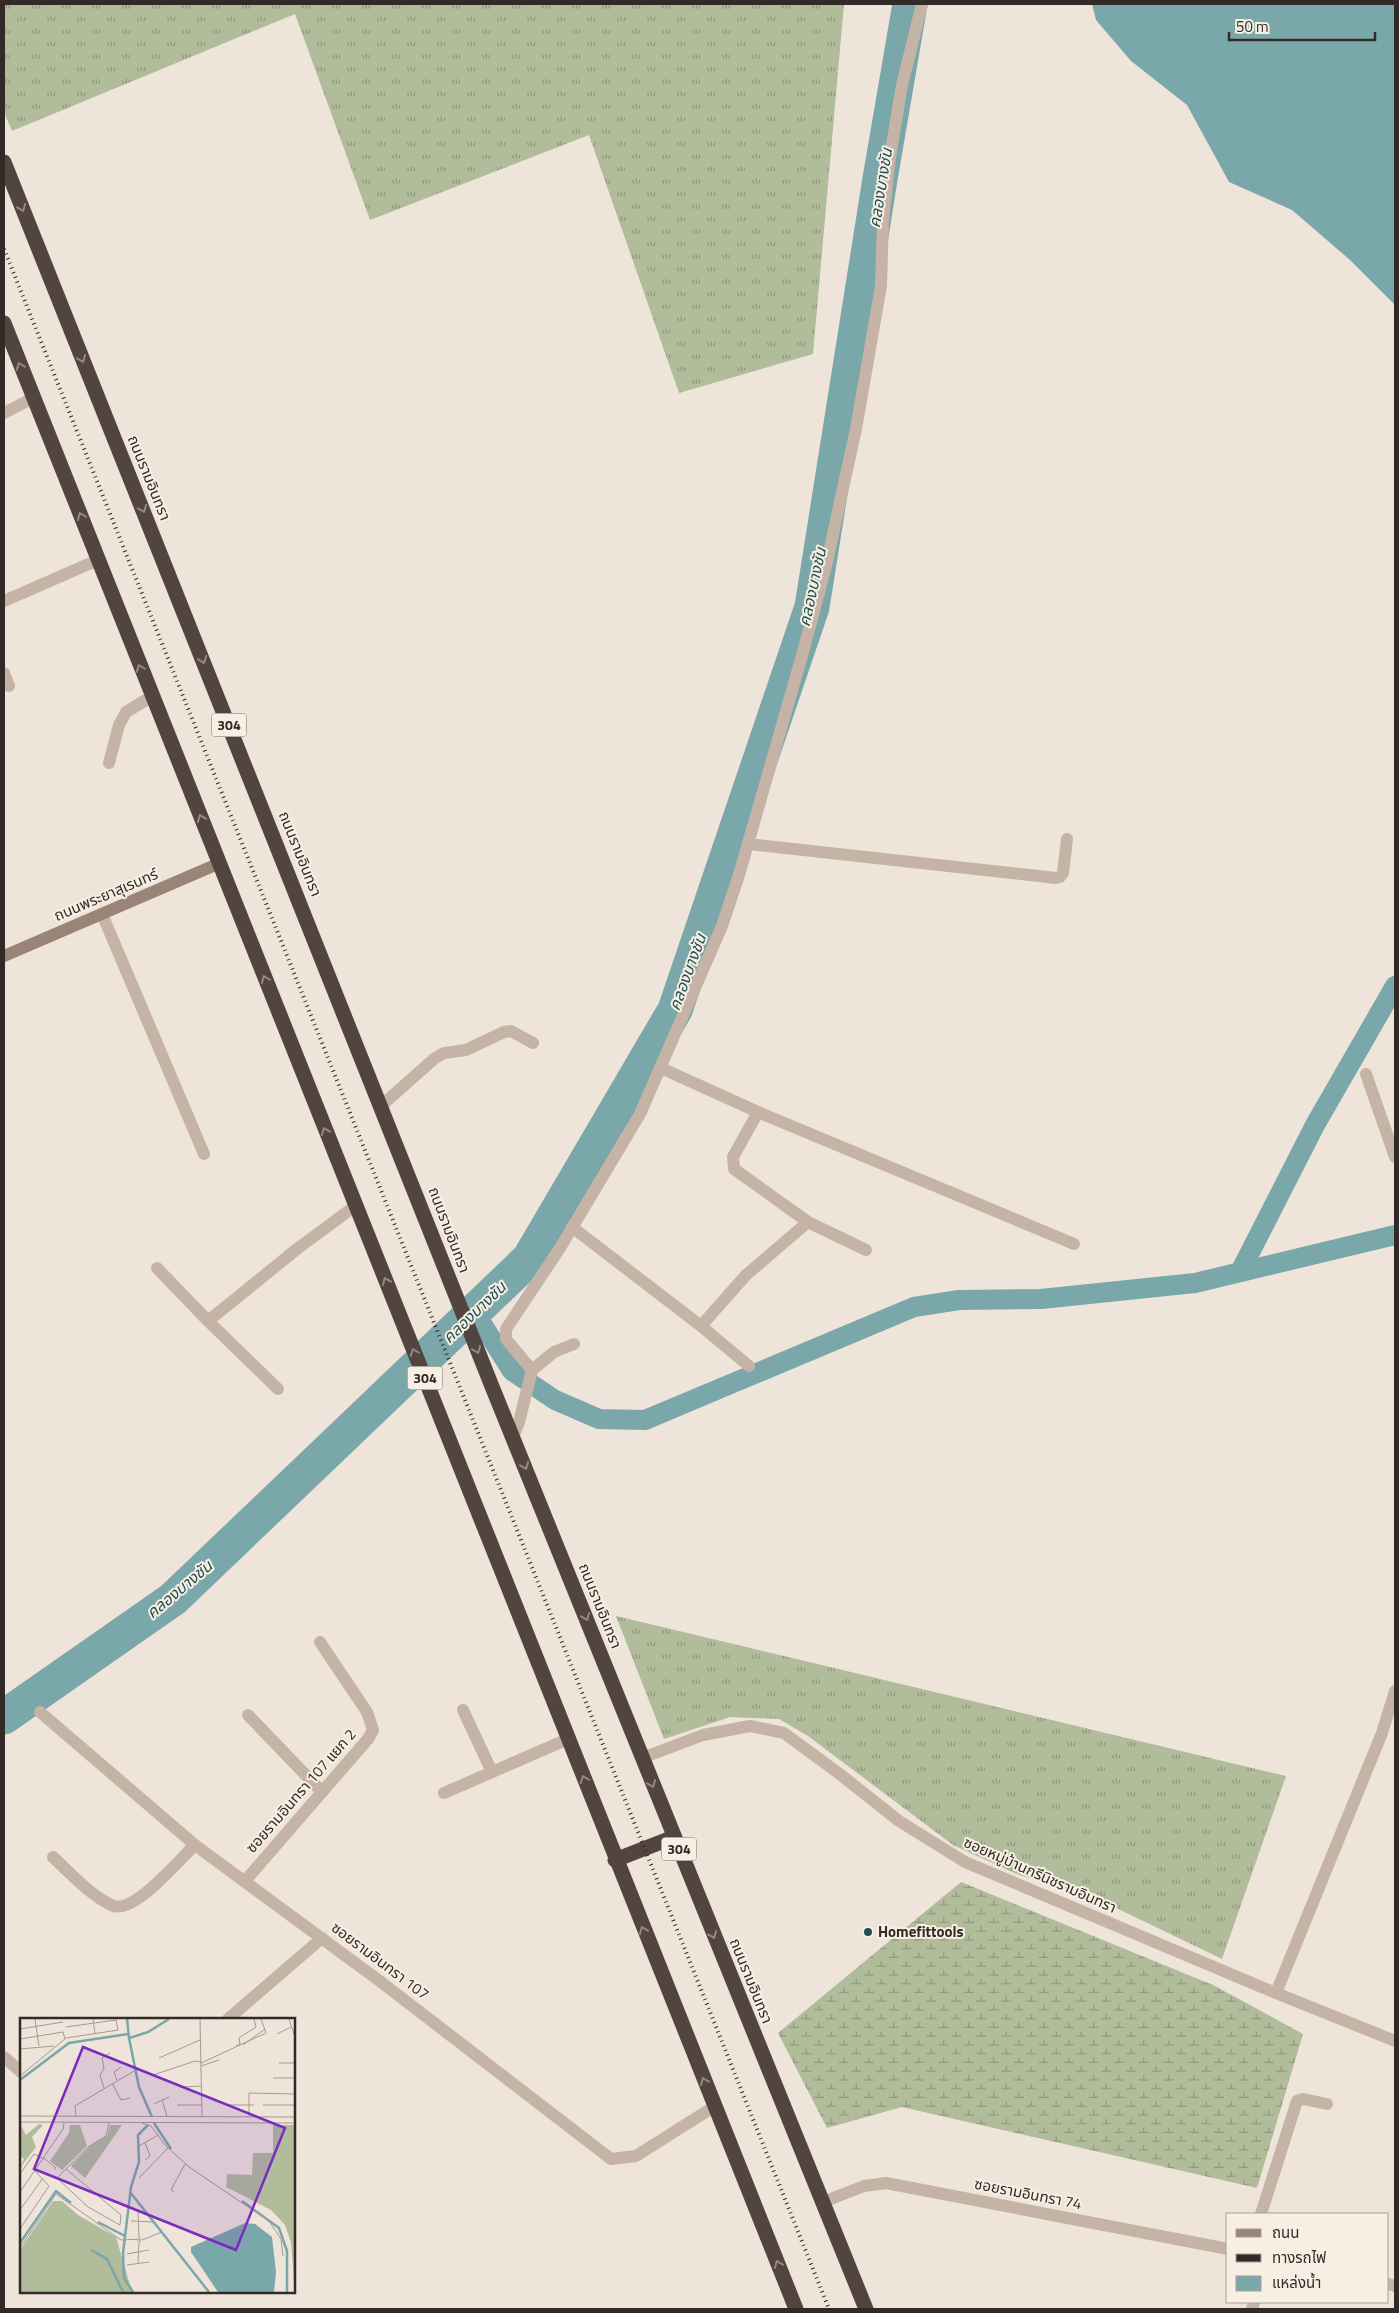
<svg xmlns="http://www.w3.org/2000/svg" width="1399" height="2313" font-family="'Titillium Web','Noto Sans Thai',sans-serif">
<defs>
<pattern id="grass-tufts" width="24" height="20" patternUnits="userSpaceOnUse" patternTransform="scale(1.25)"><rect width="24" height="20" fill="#b1bc9a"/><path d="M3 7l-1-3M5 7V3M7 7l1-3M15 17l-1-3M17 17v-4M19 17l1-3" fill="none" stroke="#91997d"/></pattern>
<pattern id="wetland-marsh" width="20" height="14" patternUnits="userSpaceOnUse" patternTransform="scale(1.25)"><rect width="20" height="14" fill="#b1bc9a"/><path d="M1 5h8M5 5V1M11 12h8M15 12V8" fill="none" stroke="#91997d"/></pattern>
</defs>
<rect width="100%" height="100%" fill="#efe4d9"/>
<g fill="url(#grass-tufts)">
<path d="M4,4h840l-31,350 -134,39 -90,-258 -219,85 -75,-206 -283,117 -8,-19z"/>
<path d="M616,1616l670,160 -64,183 -114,-55 -91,-30 -64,-29 -145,-109 -29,-17 -49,-2 -66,22z"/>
</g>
<path fill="url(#wetland-marsh)" d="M961,1882l252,103 90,49 -46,154 -355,-81 -75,21 -49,-95z"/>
<path fill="#7aa7a9" d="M1092,4h303v301l-45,-45 -58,-50 -63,-28 -42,-77 -56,-44 -35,-41z"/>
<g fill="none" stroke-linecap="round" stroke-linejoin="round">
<g stroke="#7aa7a9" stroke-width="20">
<path d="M1240,1272l75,-147 80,-139"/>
<path d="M474,1311l38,60 43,29 44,19 46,1 269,-113 45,-7 82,-1 154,-16 200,-48"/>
</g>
<path stroke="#7aa7a9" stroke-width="35" d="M4,1717l169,-118 356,-340 146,-249 137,-403 68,-428 30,-175"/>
<g stroke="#c5b4a6" stroke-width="12">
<path d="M4,413l29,-15"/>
<path d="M4,601l94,-41"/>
<path d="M4,673l5,13"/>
<path d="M109,763l10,-38 7,-13 25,-15"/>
<path d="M748,844l308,34 4,-1 3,-4 4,-34"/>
<path d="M102,914l102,240"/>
<path d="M661,1068l97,44 316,132"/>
<path d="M1366,1074l29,83"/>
<path d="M381,1106l54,-48 9,-5 22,-3 38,-18 7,-1 22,12"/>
<path d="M758,1112l-25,45 1,12 74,53"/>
<path d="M572,1227l129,99 48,40"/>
<path d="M157,1268l51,53 70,68"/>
<path d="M208,1321l89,-72 58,-43"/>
<path d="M701,1326l45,-51 62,-53 58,28"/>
<path d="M532,1370l22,-18 20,-8"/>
<path d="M513,1437l6,-15 13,-52 -26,-31v-10l54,-81 80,-134 82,-188 17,-51 64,-223 23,-86 30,-137 25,-143 2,-65 7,-64 12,-72 20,-81"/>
<path d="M463,1710l29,62"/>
<path d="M40,1712l155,133 186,137 230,177 25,-3 79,-50"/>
<path d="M248,1715l74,77"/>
<path d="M642,1758l61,-23 47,-9 34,7 57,42 58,46 66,41 306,129 124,50"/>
<path d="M444,1793l124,-54"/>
<path d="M53,1857c16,15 41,42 61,49 21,7 66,-47 81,-61"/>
<path d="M245,1881l123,-142 5,-9 -6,-18 -47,-70"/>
<path d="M1276,1993l106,-260 13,-42"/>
<path d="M228,2019l94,-81"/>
<path d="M4,2057l17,15"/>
<path d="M823,2202l41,-16 22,-3 342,66"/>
<path d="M1261,2214l36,-113 6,-2 24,5"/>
<path d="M1388,2284l7,2"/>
<path d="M1252,2309l2,-7"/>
</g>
<path stroke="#998478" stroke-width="12" d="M4,956l216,-93"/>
<g stroke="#52443e" stroke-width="15">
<path d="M4,162l489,1227 373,920"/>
<path d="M4,323l792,1986"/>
<path d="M615,1860l59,-23"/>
</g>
<path stroke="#322a26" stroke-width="4" stroke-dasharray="1 4" stroke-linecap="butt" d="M4,249l825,2060"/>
</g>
<defs><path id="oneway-chevron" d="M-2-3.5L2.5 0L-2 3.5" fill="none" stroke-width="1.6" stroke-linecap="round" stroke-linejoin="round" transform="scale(1.25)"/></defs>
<g stroke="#948880">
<use href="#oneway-chevron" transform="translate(22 208) rotate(68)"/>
<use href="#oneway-chevron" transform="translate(82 359) rotate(68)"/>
<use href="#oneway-chevron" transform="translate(20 366) rotate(-111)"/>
<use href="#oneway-chevron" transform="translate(143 509) rotate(68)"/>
<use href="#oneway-chevron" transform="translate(81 516) rotate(-112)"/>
<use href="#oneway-chevron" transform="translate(203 660) rotate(68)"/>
<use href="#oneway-chevron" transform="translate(140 668) rotate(-111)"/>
<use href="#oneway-chevron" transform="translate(201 818) rotate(-112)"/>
<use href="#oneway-chevron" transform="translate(265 979) rotate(-111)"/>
<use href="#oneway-chevron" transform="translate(325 1131) rotate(-112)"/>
<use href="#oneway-chevron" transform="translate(386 1281) rotate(-112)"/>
<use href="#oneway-chevron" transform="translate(477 1350) rotate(68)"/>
<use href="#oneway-chevron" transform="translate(414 1352) rotate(-111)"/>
<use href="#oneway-chevron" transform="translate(525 1466) rotate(68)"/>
<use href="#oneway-chevron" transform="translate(586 1617) rotate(68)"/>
<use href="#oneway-chevron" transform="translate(584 1779) rotate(-111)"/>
<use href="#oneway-chevron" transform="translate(652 1784) rotate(68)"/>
<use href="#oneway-chevron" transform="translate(643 1930) rotate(-112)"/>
<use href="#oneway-chevron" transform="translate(713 1935) rotate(68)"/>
<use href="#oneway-chevron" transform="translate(704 2081) rotate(-113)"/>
<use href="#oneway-chevron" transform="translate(778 2264) rotate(-112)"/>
</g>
<circle fill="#1f4d50" stroke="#f7eee4" stroke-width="2" cx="868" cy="1932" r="5"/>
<g text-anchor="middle" stroke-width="4" stroke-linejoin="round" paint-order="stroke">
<g fill="#f7eee4" stroke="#6d655f" stroke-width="1">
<rect x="211.5" y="713.5" width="35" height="23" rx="4"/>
<rect x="407.5" y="1366.5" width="35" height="23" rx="4"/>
<rect x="661.5" y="1837.5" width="35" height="23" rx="4"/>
</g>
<g font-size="14" font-weight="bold" fill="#322a26">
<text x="229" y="730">304</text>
<text x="425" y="1383">304</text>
<text x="679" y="1854">304</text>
</g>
<g font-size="15" fill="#322a26" stroke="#f7eee4">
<text transform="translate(149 478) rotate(68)" y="5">ถนนรามอินทรา</text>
<text transform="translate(300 854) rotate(68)" y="5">ถนนรามอินทรา</text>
<text transform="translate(106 895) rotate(-23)" y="5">ถนนพระยาสุเรนทร์</text>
<text transform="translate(449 1230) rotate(69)" y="5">ถนนรามอินทรา</text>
<text transform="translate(600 1606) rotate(68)" y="5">ถนนรามอินทรา</text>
<text transform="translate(301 1791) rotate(-49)" y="5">ซอยรามอินทรา 107 แยก 2</text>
<text transform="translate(1040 1875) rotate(24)" y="5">ซอยหมู่บ้านกรีนิชรามอินทรา</text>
<text transform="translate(380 1961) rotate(37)" y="5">ซอยรามอินทรา 107</text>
<text transform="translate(751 1981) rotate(68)" y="5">ถนนรามอินทรา</text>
<text transform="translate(1028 2194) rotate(11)" y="5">ซอยรามอินทรา 74</text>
</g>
<g font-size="15" font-weight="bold" fill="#322a26" stroke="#f7eee4" text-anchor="start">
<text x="878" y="1937">Homefittools</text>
</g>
<g font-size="16" font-style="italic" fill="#1f4d50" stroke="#f7eee4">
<text transform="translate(880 188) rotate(-81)" y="6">คลองบางชัน</text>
<text transform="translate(812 587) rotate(-78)" y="6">คลองบางชัน</text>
<text transform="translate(687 972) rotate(-70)" y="6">คลองบางชัน</text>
<text transform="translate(474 1312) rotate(-44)" y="6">คลองบางชัน</text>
<text transform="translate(179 1589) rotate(-40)" y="6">คลองบางชัน</text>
</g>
</g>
<g transform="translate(20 2018)">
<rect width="275" height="275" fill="#efe4d9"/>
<path d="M90,107h12l-37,53 -14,-12 19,-20 17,-10zM253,107h22v167l-4,-50 -6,-17 -14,-15 -45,-23 1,-13 25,1 1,-22h20zM33,183h9l16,14 38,22 16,55h-112v-42z" fill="#b1bc9a"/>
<path d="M0,106l6,11 13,-11 4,1 -11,12 4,10 -16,21 4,-9 -4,-3z" fill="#b1bc9a"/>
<path d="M50,107h10l7,21 -25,24 -12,-9 19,-28z" fill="#b1bc9a"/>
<path d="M225,205l10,1 17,13 4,35 -2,20h-56l-27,-40v-5z" fill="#7aa7a9"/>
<path fill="none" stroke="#7aa7a9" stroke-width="2.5" d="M107,1l2,19M0,62l49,-37 59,-9M132,99l-13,-30 -10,-49 19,-6 21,-13M134,105l17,26M110,174l79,100M222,183l37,27 8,23v41M78,204l27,14M0,225l36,-52 15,12M71,232l16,9 16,33M113,274l-9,-14 -1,-25 8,-66 8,-25 -1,-27 10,-10"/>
<path fill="none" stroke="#a39a91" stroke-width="1" d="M15,1l4,27M73,1l2,15M180,1l2,98M269,1l6,18M0,11l43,-7M257,16l14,-7M0,21l43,-7 2,7M223,27l22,-16M216,28l4,-2 -1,-6 17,-11 -2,-8M0,31l34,-3M139,40l41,-18M181,45l65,-30 -5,-14M259,45h16M181,48l18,-6M133,57l42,-14 6,1M0,58l46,-38 52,-8 -2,-10 -50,7M253,60h22M97,62l-3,-8 7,-5M92,65l9,17 9,-2M163,69l18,-1M84,70l-4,-13 4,-7 -2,-10 8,-5M142,82l5,16M134,86l15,-7M157,87h25M205,87h29M243,87h32M0,98l275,1M56,98l-1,-10 59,-35M229,98v-23l46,1M0,104l275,1M122,105l9,3 14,19 24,22 80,54 12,18 2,17M125,125l5,13 -5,4M119,128l19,-11M24,140l11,9v3M46,151l55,46 -1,10 -32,-18 -31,-29 31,-31 18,-11 3,-13M0,156l14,-20 10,5M119,160l29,-30M0,174l43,-63 1,-6M154,174l-3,-2 14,-26M0,192l23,-32M118,192l1,28M111,203l22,1M0,211l29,-43 -14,-15M122,222l20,-8M0,230l36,-54 65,46 20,-1 -1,3 -3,-2M107,236l22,-4M118,245l1,-21M107,247l22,-3"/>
<path fill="#7b2cbf" fill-opacity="0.15" stroke="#7b2cbf" stroke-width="2.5" d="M63,29l202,81 -49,122 -202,-81z"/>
<rect width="275" height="275" fill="none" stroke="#322a26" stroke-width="2.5"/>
</g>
<rect width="1399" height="2313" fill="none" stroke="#322a26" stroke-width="10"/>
<rect x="1226" y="2213" width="162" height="90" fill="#f7eee4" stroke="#a8a098"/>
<rect x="1236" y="2229" width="25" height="8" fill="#998478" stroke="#a8a098"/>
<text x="1272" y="2238" font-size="15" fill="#322a26">ถนน</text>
<rect x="1236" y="2254" width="25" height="8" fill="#322a26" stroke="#a8a098"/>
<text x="1272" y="2263" font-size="15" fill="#322a26">ทางรถไฟ</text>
<rect x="1236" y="2276" width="25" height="15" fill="#7aa7a9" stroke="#a8a098"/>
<text x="1272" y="2288" font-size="15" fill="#322a26">แหล่งน้ำ</text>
<path d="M1229 32v8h146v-8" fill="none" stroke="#322a26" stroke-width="2.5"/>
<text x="1236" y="32" font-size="15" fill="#322a26" stroke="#f7eee4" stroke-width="4" paint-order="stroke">50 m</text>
</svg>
